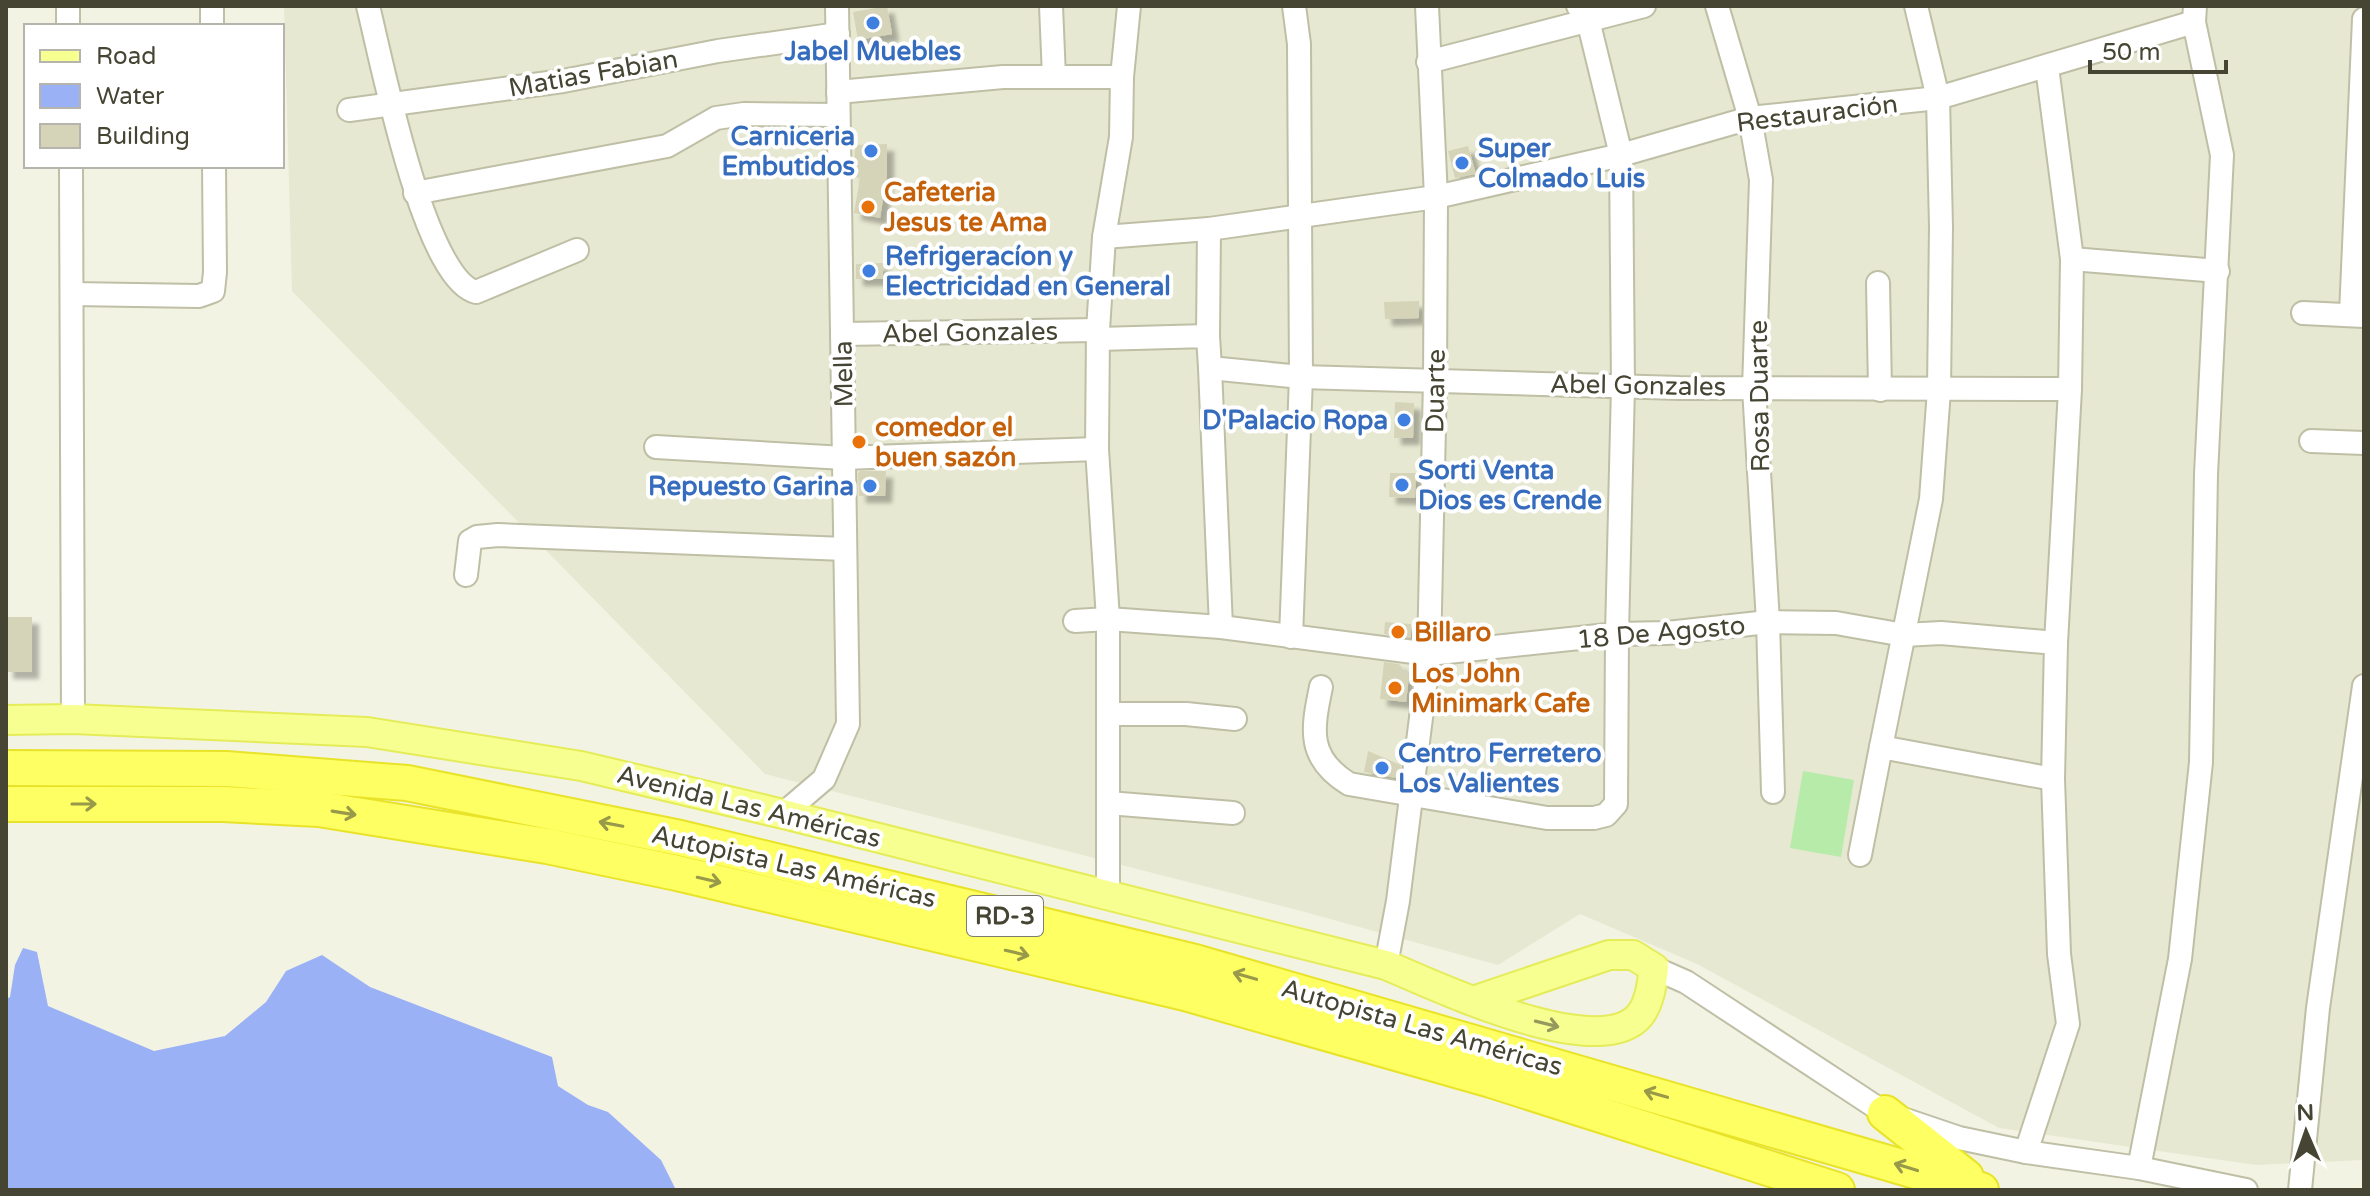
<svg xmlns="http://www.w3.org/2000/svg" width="2370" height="1196" font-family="'Varela Round',sans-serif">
<defs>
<filter id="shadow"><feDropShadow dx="7" dy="7" stdDeviation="2" flood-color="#0004"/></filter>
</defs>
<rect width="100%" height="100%" fill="#f3f3e4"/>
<path fill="#e7e8d1" d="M284,6h2080v1154l-108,5 -257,-37 -302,-164 -117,-50 -82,51 -208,-57 -525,-134 -473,-483z"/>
<path fill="#b6eba9" d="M1803,771l51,9 -13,77 -51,-9z"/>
<path fill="#9bb1f5" d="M23,948l14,4 11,54 106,45 71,-15 41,-34 20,-31 36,-16 48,32 182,70 6,29 30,19 20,7 53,48 15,30h-670v-191l4,-2 5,-32z"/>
<g fill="#d6d4b8" filter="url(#shadow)">
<path d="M887,6l5,28 -34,6 -5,-28z"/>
<path d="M887,144v30l-7,44 -26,-5 6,-35 -6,-1 1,-32z"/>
<path d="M1468,146l8,28 -21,4 -7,-27z"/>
<path d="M883,263v16h-27v-15z"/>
<path d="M1419,301v17l-34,1 -1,-17z"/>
<path d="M1395,402l19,1 -1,35h-19z"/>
<path d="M860,471h26l-1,25h-26l-1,-23z"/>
<path d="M1390,473h26l-1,25 -26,-1z"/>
<rect x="6" y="617" width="26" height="55"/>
<path d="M1385,622l26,2v14l-27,-4z"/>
<path d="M1384,662l15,2 10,12 -3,26 -26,-3z"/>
<path d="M1368,751l33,14 -5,13 -32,-6z"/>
</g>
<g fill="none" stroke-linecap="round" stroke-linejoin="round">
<defs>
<g id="minor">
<path d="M68,6v20"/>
<path d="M212,6v20"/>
<path d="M368,6c13,52 56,273 108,286l101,-42"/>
<path d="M1051,6l3,71"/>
<path d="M1717,6l33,112 11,62 -7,208 14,234 5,170"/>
<path d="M1916,6l22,92 3,129 -2,163 -8,109 -50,248 172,32"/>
<path d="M1428,62l216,-56"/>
<path d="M838,92l165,-15h119"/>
<path d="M349,110l214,-29 155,-30 120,-17"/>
<path d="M71,166l2,553"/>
<path d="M415,193l252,-47 49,-28 28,-4 94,1"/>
<path d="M1104,237l105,-8 227,-32 185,-42 129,-37 188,-20 256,-76"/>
<path d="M2072,259l146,12"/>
<path d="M1878,283l2,107"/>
<path d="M72,294l127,2 14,-5 2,-19 -1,-106"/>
<path d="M2303,313l61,3"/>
<path d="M2351,314l13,-295"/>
<path d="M842,334l256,-4"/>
<path d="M1208,336l1,-107"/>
<path d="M1098,339l110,-3 2,32 91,9 379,11 390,1"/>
<path d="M1210,368l11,259"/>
<path d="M2311,441l53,2"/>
<path d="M656,447l188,11 253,-9"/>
<path d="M466,575l4,-34 7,-4 21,-2 347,14"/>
<path d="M1075,621l33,-2 113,8 208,27 188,-20 50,-1 101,-11 68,1 68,12 37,-2 115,10"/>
<path d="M1291,637l10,-260 -2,-333 -5,-38"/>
<path d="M1321,687c-9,43 -14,71 28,97l198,34h47l12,-3 10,-11 1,-170 6,-248 -2,-231 -33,-135 -10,-14"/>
<path d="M1108,714h78l49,5"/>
<path d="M1108,803l125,10"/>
<path d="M783,814l41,-35 24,-55 -11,-718"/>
<path d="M1860,855l21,-108"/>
<path d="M1108,895v-276l-11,-170 1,-119 6,-93 17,-100 1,-60 7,-71"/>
<path d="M1386,965l12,-64 31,-247 6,-274 1,-183 -9,-191"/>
<path d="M1654,968l32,14 199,131 74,25 67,14 113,16 107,22"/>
<path d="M2026,1152l42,-128 -9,-70 -6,-175 3,-136 14,-254 2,-130 -25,-192"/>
<path d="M2139,1168l41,-209 21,-197 5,-288 16,-319 -28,-133 1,-16"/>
<path d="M2300,1190l18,-182 46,-322"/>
</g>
<path id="major" d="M6,720l67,-1 294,13 214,34 202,48 603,151c48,20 214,100 254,50 10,-13 12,-32 14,-47l-21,-13h-24l-136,46"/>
<g id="highway">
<path d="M6,768l220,1 181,14 273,55 515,124 786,228"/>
<path d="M6,804h217l96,5 228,37 130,27 508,120 306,87 346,110"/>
<path d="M1885,1113l81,64"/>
</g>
</defs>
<use href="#minor" stroke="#bfbfa6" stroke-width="26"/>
<use href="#major" stroke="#e5ec59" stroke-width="32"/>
<use href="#highway" stroke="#e8e329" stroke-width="38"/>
<use href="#minor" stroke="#fff" stroke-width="22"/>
<use href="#major" stroke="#f8ff91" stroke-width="28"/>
<use href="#highway" stroke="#fdff63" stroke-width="34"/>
</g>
<defs><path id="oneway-shaft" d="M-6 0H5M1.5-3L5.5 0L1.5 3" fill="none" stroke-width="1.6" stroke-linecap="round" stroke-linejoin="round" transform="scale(2)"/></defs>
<g stroke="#989949">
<use href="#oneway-shaft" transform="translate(84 804)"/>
<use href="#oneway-shaft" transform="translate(344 813) rotate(9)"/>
<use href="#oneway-shaft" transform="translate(611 824) rotate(-169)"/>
<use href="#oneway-shaft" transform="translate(709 880) rotate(13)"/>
<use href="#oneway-shaft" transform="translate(1017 953) rotate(13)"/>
<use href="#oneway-shaft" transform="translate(1245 976) rotate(-164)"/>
<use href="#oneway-shaft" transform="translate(1656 1094) rotate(-164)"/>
<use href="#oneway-shaft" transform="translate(1906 1167) rotate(-163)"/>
</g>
<use stroke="#96995d" href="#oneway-shaft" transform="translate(1547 1024) rotate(14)"/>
<g fill="#3f7fe0" stroke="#fff" stroke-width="3">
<circle cx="873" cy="23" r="8"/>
<circle cx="871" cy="151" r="8"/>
<circle cx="1462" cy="163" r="8"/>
<circle cx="869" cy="271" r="8"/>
<circle cx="1404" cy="420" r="8"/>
<circle cx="1402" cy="485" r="8"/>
<circle cx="870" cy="486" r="8"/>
<circle cx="1382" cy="768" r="8"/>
</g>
<g fill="#e8710a" stroke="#fff" stroke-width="3">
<circle cx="868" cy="207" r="8"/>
<circle cx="859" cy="442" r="8"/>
<circle cx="1398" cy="632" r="8"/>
<circle cx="1395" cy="688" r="8"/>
</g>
<g text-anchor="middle" stroke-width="8" stroke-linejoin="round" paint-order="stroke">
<rect fill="#fff" stroke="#7e7d70" stroke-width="2" x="967" y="896" width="76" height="40" rx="6"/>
<g font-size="24" font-weight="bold" fill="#464533">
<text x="1005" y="924">RD-3</text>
</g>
<g font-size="26" font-weight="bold" fill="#366cbe" stroke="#fff" text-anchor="start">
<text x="873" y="60" text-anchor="middle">Jabel Muebles</text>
<text x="855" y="145" text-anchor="end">Carniceria<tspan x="855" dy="30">Embutidos</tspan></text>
<text x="1478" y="157">Super<tspan x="1478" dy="30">Colmado Luis</tspan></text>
<text x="885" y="265">Refrigeracíon y<tspan x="885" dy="30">Electricidad en General</tspan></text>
<text x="1388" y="429" text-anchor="end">D'Palacio Ropa</text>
<text x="1418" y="479">Sorti Venta<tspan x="1418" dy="30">Dios es Crende</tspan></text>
<text x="854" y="495" text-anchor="end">Repuesto Garina</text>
<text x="1398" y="762">Centro Ferretero<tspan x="1398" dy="30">Los Valientes</tspan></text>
</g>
<g font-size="26" fill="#464533" stroke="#fff">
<text transform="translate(593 73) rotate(-10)" y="9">Matias Fabian</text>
<text transform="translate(1817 113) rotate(-7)" y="9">Restauración</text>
<text transform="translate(970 332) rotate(-1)" y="9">Abel Gonzales</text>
<text transform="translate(843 374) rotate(-91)" y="9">Mella</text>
<text transform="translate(1638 385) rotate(1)" y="9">Abel Gonzales</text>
<text transform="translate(1435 391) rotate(-89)" y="9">Duarte</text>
<text transform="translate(1759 396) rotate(-91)" y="9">Rosa Duarte</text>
<text transform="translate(1661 632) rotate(-5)" y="9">18 De Agosto</text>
<text transform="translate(749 806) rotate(14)" y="9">Avenida Las Américas</text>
<text transform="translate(794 866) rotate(13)" y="9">Autopista Las Américas</text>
<text transform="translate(1422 1027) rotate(16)" y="9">Autopista Las Américas</text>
</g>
<g font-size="26" font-weight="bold" fill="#c56008" stroke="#fff" text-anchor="start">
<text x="884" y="201">Cafeteria<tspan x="884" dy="30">Jesus te Ama</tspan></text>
<text x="875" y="436">comedor el<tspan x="875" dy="30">buen sazón</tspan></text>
<text x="1414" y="641">Billaro</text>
<text x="1411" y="682">Los John<tspan x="1411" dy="30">Minimark Cafe</tspan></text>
</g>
</g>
<rect width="2370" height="1196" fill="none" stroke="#464533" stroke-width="16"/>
<rect x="24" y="24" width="260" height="144" fill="#ffffff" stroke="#b5b5ad" stroke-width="2"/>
<rect x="40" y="50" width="40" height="12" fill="#f8ff91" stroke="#b5b5ad" stroke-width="2"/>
<text x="96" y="64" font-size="24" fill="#464533">Road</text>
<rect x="40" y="84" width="40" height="24" fill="#9bb1f5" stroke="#b5b5ad" stroke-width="2"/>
<text x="96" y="104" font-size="24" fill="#464533">Water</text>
<rect x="40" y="124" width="40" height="24" fill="#d6d4b8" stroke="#b5b5ad" stroke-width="2"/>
<text x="96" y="144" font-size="24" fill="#464533">Building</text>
<g transform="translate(2306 1132) rotate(358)" stroke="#ffffff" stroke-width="6" paint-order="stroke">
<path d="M0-6L14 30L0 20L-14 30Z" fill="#464533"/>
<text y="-12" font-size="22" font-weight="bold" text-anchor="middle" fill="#464533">N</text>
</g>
<path d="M2090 60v12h136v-12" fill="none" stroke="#464533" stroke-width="4"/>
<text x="2102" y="60" font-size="24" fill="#464533" stroke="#ffffff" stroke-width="6" paint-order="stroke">50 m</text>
</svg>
